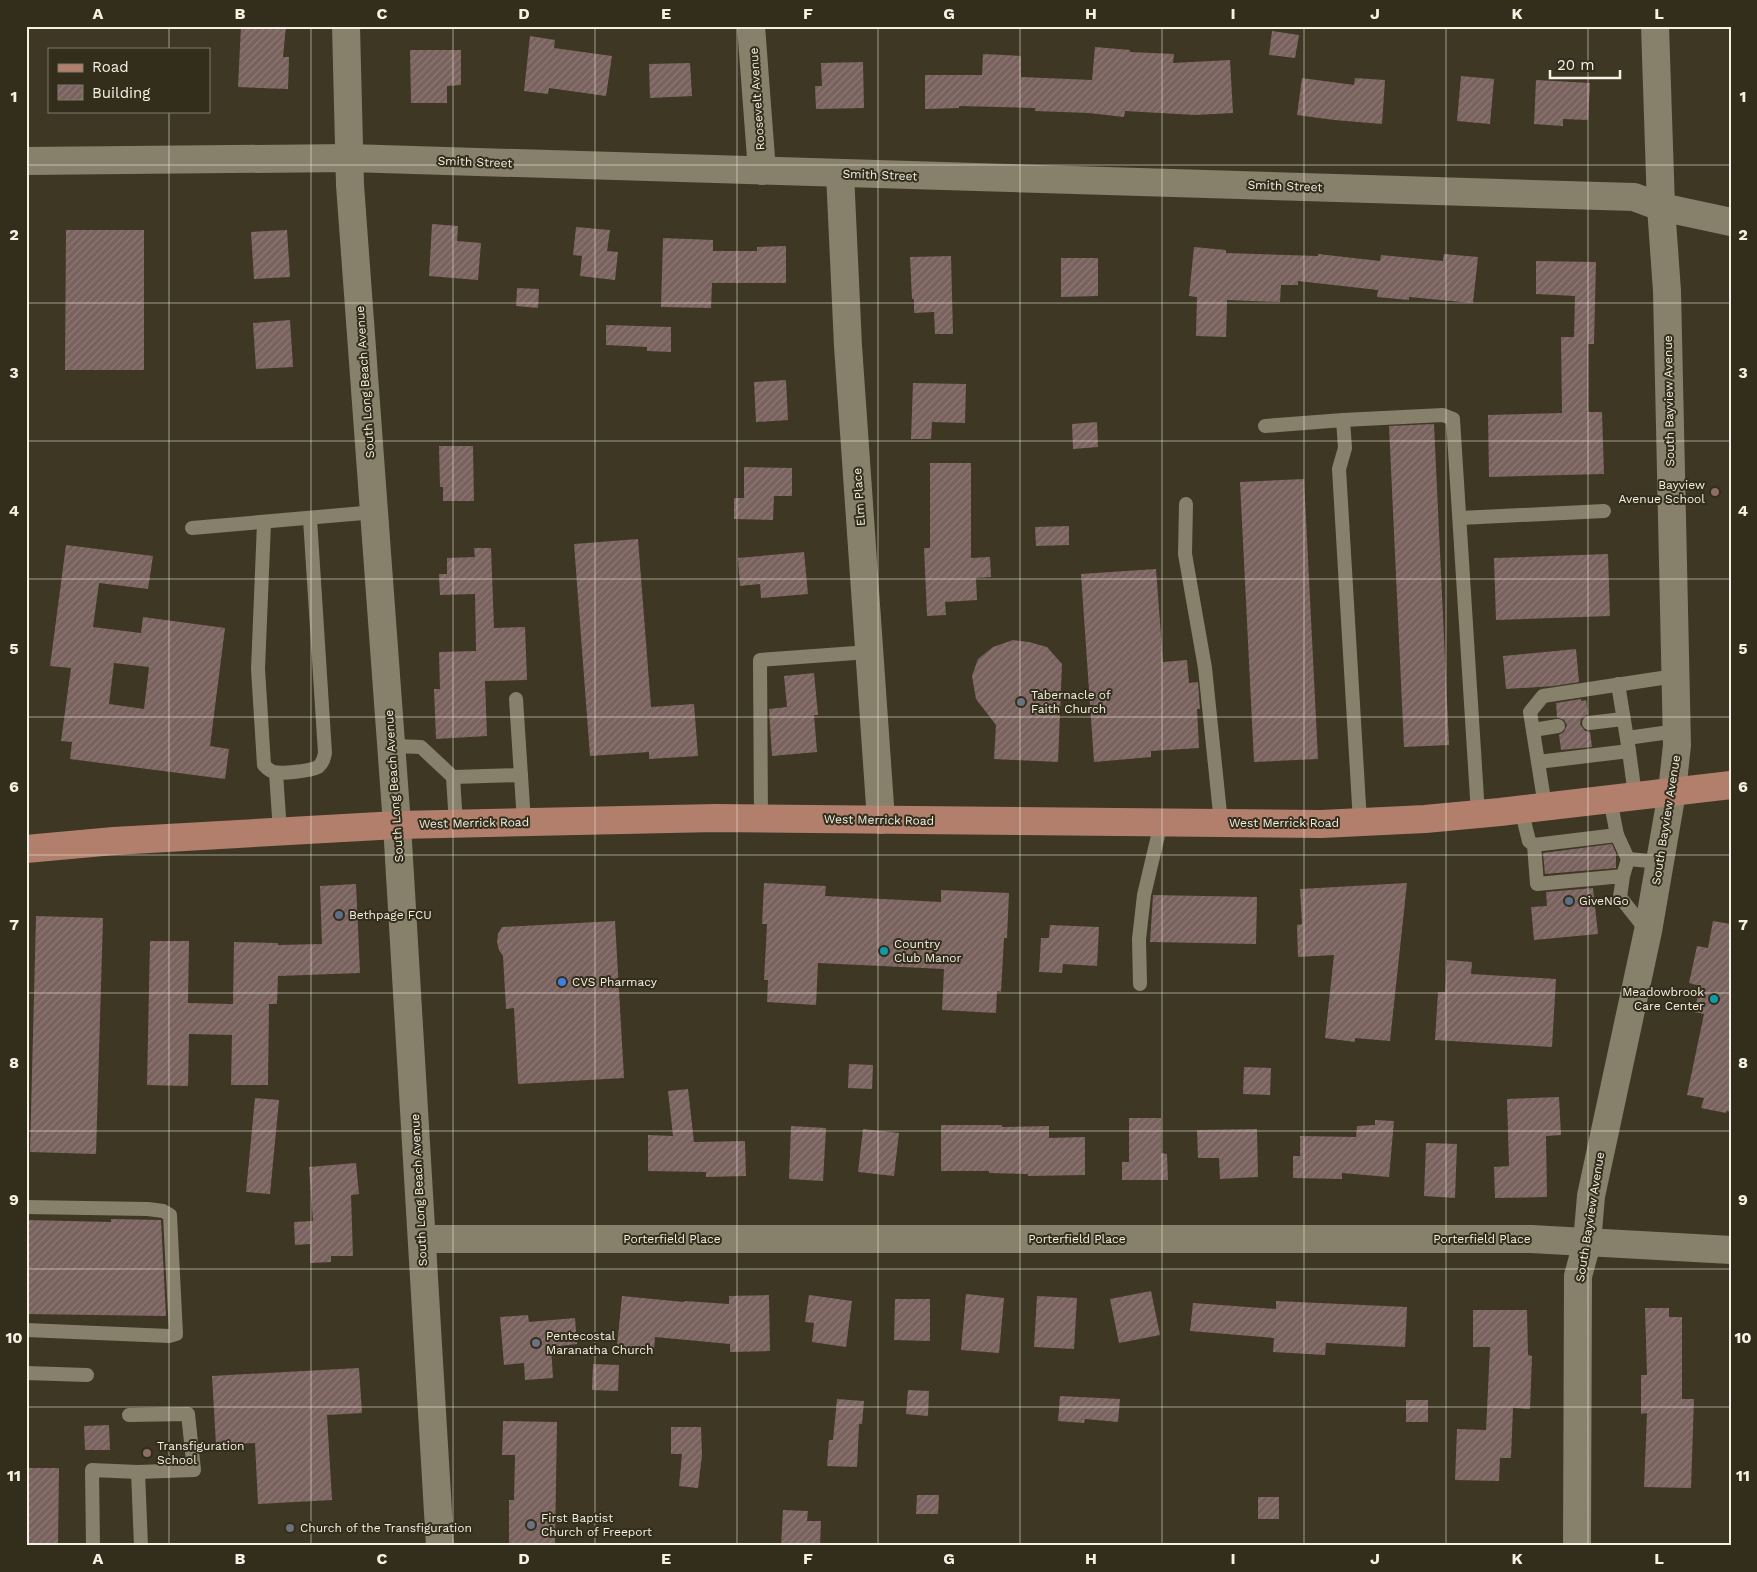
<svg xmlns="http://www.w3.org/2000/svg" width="1757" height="1572" font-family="'Work Sans',sans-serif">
<defs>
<pattern id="building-hatch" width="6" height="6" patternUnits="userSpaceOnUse" patternTransform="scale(1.25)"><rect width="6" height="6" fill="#79625d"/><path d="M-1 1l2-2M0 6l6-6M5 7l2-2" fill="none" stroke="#8d7974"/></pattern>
</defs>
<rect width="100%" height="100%" fill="#3d3724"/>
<g fill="url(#building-hatch)" fill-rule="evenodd">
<path d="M241,26h45l-3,31h6l-1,32 -50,-2z"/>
<path d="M1272,31l27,4 -4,23 -26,-3z"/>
<path d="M530,36l25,4 -1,8 58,8 -6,40 -57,-8 -1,6 -24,-3z"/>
<path d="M1095,47l35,3v2l44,2 -1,9 57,-3 3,53 -38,2 -70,-4 -1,6 -35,-4 -54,-2v-3l-76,-2v2l-34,1v-34h57l1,-21 38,2v21l71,3z"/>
<path d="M410,50h51v35l-14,1v17h-36z"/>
<path d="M863,62l1,46 -48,1 -1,-23h7l-1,-23z"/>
<path d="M690,63l2,33 -42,2 -1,-34z"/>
<path d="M1461,76l33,3 -4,45 -33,-3z"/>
<path d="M1302,78l52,7 1,-7 30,2 -3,44 -48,-4 -37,-5z"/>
<path d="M1536,80l54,3 -2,37 -25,-1v7l-29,-2z"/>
<path d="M432,224l26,2 -1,15 24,2 -3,37 -49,-4z"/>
<path d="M576,227l34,3 -3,21 11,1 -3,28 -35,-4 2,-20 -9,-1z"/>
<path d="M66,230h78v140h-79z"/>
<path d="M287,230l3,47 -36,2 -3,-47z"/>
<path d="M663,238l50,2v11h44v-4l29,-1v37h-74l-1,25 -50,-1z"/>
<path d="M1194,247l32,3v3l92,3v-2l62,7 1,-6 62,6 1,-7 34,3 -5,46 -64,-6v3l-32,-3 1,-7 -80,-9v4h-17l-1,17 -53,-2 -1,37 -30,-1 1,-39 -8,-1z"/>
<path d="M951,256l2,78h-18l-1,-22 -20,1v-14h-2l-2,-42z"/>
<path d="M1061,258h37v38l-37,1z"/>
<path d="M1536,261l60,1 -2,82h-6v68h14l2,62 -115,3 -1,-62 74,-2 -1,-76h13l1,-41 -39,-2z"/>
<path d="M517,288l22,1 -1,19 -22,-2z"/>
<path d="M290,320l3,47 -37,2 -3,-46z"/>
<path d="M606,325l65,2v25l-24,-1v-4l-41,-2z"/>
<path d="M786,380l2,40 -32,2 -2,-40z"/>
<path d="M913,383l53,1 -1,39 -33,-1 -1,17h-20z"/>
<path d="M1097,422l1,25 -25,2 -1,-25z"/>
<path d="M1434,424l15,321 -45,2 -15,-321z"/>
<path d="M439,446h34l1,55h-31v-14h-3z"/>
<path d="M930,463h41v95l19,-1 1,20 -15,1 1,22 -32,2 1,13 -19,1 -3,-68h6z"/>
<path d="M744,467l48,1v28h-18l-1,24 -39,-1v-21h10z"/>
<path d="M1304,479l14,280 -64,3 -14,-280z"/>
<path d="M1069,526v19l-33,1 -1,-19z"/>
<path d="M638,539l13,168 43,-3 4,52 -49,3v-7l-59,4 -16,-212z"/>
<path d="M66,545l87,11 -5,33 -49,-6 -6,44 48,6 2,-16 82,11 -15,118 19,3 -4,30 -155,-20 2,-17 -11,-1 10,-73 -21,-2zM114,663l35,4 -5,42 -35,-5z"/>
<path d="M474,548h17l3,80 31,-1 2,53 -42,1 2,55 -51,3 -2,-50h6l-1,-37 37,-1 -1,-57 -35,1 -1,-21h8v-16l28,-1z"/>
<path d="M804,552l4,42 -47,4 -1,-14 -20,2 -2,-28z"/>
<path d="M1608,554l2,62 -114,4 -2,-62z"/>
<path d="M1156,569l7,93 24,-2 2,23 9,-1 2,27h-3l2,39 -48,3v6l-57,5 -13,-188z"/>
<path d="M1013,640l16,2 18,5 15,17 -4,98 -64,-3 2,-34 -20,-26 -4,-23 6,-17 15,-12z"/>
<path d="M1576,649l3,33 -25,4 -48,3 -3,-33z"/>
<path d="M814,673l4,42h-4l3,37 -45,4 -3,-47 18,-2 -3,-31z"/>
<path d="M1581,699v2l5,-1 2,14 -7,5 -1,5 5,7 5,1 2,15 -31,3 -2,-15 5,-3 3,-7 -3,-5 -7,-3 -1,-14z"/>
<path d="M1612,844l4,9v15l-71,6 -2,-21z"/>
<path d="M764,883l62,3 -1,10 116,6v-12l68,3 -2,45h-3l-3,54 -4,-1 -1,22 -54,-3 2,-41 -126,-6 -2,42 -49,-3 1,-22h-4l3,-56h-5z"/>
<path d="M1407,883l-17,158 -35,-3v4l-30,-4 9,-83 -36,2 -1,-32 5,-1 -2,-35z"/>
<path d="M356,884l4,89 -82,3 -1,28h-8l-1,81h-37l1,-50 -43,-1 -1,52 -41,-1 3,-144h39l-1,62 45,1 1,-62 44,1v2l44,-1 -2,-58z"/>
<path d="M1593,888l5,46 -64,6 -3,-33 16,-1 -1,-14z"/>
<path d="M1153,895l104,2 -1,47 -106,-2z"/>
<path d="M36,916l67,2 -7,236 -66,-2z"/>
<path d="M615,921l9,157 -106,6 -4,-76 -8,1 -3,-53 -4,-6 -2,-8 1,-8 4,-7z"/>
<path d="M1713,921l18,3v188l-4,-1 -1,2 -25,-5 3,-10 -17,-3 17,-81 -10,-2 6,-26 -11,-3 8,-37 11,2z"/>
<path d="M1050,925l49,2 -2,39 -34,-2 -1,9 -23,-1 2,-34h8z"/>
<path d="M1447,960l25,2 -1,12 85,5 -4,68 -117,-7 3,-48h7z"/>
<path d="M849,1064l24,1 -1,24 -24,-1z"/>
<path d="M1244,1067l27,1 -1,27 -27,-1z"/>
<path d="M688,1089l6,53 51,-1 1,35 -40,1v-5l-58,-1v-36l25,1 -5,-45z"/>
<path d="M1559,1097l2,38 -15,1 1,61 -52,1 -1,-31 15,-1 -2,-67z"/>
<path d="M255,1098l24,2 -9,94 -24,-2z"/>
<path d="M1129,1118h32v35l6,1 1,26h-46v-18h7z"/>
<path d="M1375,1120l19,1 -5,56 -47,-4v6l-49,-1v-22h7v-20l56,1 1,-11 18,-1z"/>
<path d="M941,1125h61v2l47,-1v12l36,-1v38l-57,1v-2l-39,-1v-2h-48z"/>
<path d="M791,1126l35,2 -3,53 -34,-2z"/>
<path d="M863,1129l36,4 -5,43 -36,-4z"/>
<path d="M1257,1129l1,48 -38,2 -1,-21h-21l-1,-28z"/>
<path d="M1426,1143l31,1 -2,54 -31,-2z"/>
<path d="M356,1163l3,31 -8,1 2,61h-22v6l-21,1v-19l-15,1 -1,-23 19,-1 -4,-54z"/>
<path d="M111,1219l50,1 5,96 -140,-2v-94l85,2z"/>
<path d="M1151,1291l9,44 -41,8 -9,-44z"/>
<path d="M966,1294l38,4 -5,55 -38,-3z"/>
<path d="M769,1295l1,56 -40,1v-8l-75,-7 -1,13 -37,-4 5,-50 62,6 1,-1 44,3v-8z"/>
<path d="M809,1295l43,6 -6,46 -34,-5 2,-19 -9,-1z"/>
<path d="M1037,1296l40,2 -3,51 -40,-2z"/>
<path d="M895,1299h35v42l-36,-1z"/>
<path d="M1276,1301l131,6 -2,40 -79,-4 -1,12 -52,-3 1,-14 -84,-7 3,-28 83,6z"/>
<path d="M1645,1308h24v9h13v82h12l-3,89 -47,-1 3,-74 -6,1v-39h6z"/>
<path d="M1473,1310h54l1,45 4,1 -2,53 -17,-1 -2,50h-11l-1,23 -44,-1 2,-51 29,1 4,-83h-17z"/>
<path d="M528,1315l1,7 46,-4 2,26 -26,3 2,31 -28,2 -1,-17 -20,2 -4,-48z"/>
<path d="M593,1364l26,1 -1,26 -26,-1z"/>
<path d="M359,1368l3,45 -35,2 5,85 -74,4 -3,-61 -39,2 -4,-69z"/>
<path d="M908,1390l21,1 -1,25 -22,-2z"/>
<path d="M1060,1396l60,3 -2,23 -33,-3 -1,4 -26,-2z"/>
<path d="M837,1399l27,2 -2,23h-3l-2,43 -30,-1 2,-26h4z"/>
<rect x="1406" y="1400" width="22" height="22"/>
<path d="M503,1421l54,1 -2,124h-46v-46h5l1,-45h-13z"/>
<path d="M109,1425l1,25h-25l-1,-24z"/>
<path d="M671,1427h30l1,28 -4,33 -19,-2 3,-32h-11z"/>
<path d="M26,1468h33l-1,78h-32z"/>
<path d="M917,1495h22l-1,19h-22z"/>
<rect x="1258" y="1497" width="21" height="22"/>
<path d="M783,1510l25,1 -1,10h14l-1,25h-39z"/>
</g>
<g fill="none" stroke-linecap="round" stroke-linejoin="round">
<g stroke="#87806b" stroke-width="14">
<path d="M1343,420l100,-5 10,4 25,395"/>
<path d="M1265,426l78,-6 2,28 -6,21 21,353"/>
<path d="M1186,504l-1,50 20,114 16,155"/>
<path d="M1460,518l144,-7"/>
<path d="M264,523l-6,146 6,96c3,3 5,6 10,7 7,2 37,-1 44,-5 5,-4 6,-9 7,-14l-15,-234"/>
<path d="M192,528l183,-16"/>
<path d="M516,699l8,123"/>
<path d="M1589,723l34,-4"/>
<path d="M1533,730l25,-4"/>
<path d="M1627,738l50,-7"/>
<path d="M392,746l29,1 32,30 3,47"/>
<path d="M1629,751l6,44"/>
<path d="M1538,762l91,-11 -11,-67"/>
<path d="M276,773l4,59"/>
<path d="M453,777l68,-2"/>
<path d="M1610,799l7,36"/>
<path d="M1545,806l-15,-94 13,-16 132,-20"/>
<path d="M1521,809l8,32 5,4"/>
<path d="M761,818l-1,-158 109,-8"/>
<path d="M1628,859l32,3"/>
<path d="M1623,876l5,-17 -11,-24 -83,10 3,39 86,-8 -3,21 27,34"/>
<path d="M1140,984l-1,-45 5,-44 17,-72"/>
<path d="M26,1207l122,2 15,2 7,4 6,119 -7,2 -143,-6"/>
<path d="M26,1373l61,2"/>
<path d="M129,1415l59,-1 6,56 -56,2"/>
<path d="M93,1546l-1,-76 46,2 3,74"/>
</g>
<g stroke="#87806b" stroke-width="28">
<path d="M346,26l4,159 47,640 43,721"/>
<path d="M751,26l11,145"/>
<path d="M26,161l323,-3 1285,39 27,10 70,15"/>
<path d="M840,173l8,173 33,474"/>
<path d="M422,1239h1109l200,11"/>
<path d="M1577,1546l1,-270 9,-33 4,-47 57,-265 24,-139 5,-47 -10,-454 -6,-84 -6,-181"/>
</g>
<path stroke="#b17f6c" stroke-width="28" d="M26,849l88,-8 283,-16 319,-7 605,6 104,-5 75,-7 231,-27"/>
</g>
<path fill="none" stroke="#f4f1e5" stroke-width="1" stroke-opacity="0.55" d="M169,26v23M311,26v1520M453,26v1520M595,26v1520M737,26v1520M878,26v1520M1020,26v1520M1162,26v1520M1304,26v1520M1446,26v1520M1588,26v1520M169,111v1435M26,165h1705M26,303h1705M26,441h1705M26,579h1705M26,717h1705M26,855h1705M26,993h1705M26,1131h1705M26,1269h1705M26,1407h1705"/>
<g fill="#8d6e63" stroke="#332d1b" stroke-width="2">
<circle cx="1715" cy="492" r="5"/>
<circle cx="147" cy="1453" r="5"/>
</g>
<g fill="#6b7280" stroke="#332d1b" stroke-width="2">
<circle cx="1021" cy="702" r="5"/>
<circle cx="536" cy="1343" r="5"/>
<circle cx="531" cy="1525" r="5"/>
<circle cx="290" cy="1528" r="5"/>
</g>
<g fill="#5c6f8a" stroke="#332d1b" stroke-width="2">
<circle cx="1569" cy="901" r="5"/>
<circle cx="339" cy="915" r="5"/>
</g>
<g fill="#0f9aa8" stroke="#332d1b" stroke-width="2">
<circle cx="884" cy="951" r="5"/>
<circle cx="1714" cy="999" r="5"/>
</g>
<circle fill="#3f7fe0" stroke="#332d1b" stroke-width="2" cx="562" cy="982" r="5"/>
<g text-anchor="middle" stroke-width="4" stroke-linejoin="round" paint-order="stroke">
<g font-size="12" fill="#f4f1e5" stroke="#332d1b">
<text transform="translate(757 99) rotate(-94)" y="4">Roosevelt Avenue</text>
<text transform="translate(475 162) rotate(2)" y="4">Smith Street</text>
<text transform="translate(880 175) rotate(2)" y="4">Smith Street</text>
<text transform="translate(1285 186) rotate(2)" y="4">Smith Street</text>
<text transform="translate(365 382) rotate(-94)" y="4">South Long Beach Avenue</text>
<text transform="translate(1669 401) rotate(-91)" y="4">South Bayview Avenue</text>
<text transform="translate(859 497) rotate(-94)" y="4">Elm Place</text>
<text transform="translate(394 786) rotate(-94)" y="4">South Long Beach Avenue</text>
<text transform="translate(879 820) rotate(1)" y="4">West Merrick Road</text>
<text transform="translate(1666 820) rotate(-81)" y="4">South Bayview Avenue</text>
<text transform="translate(474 823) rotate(-1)" y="4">West Merrick Road</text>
<text x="1284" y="827">West Merrick Road</text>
<text transform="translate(419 1190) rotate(-93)" y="4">South Long Beach Avenue</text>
<text transform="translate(1590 1217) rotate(-81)" y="4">South Bayview Avenue</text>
<text x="672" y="1243">Porterfield Place</text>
<text x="1077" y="1243">Porterfield Place</text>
<text x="1482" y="1243">Porterfield Place</text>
</g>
<g font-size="12" fill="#f4f1e5" stroke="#332d1b" text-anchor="start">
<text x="1705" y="489" text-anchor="end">Bayview<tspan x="1705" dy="14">Avenue School</tspan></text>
<text x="1031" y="699">Tabernacle of<tspan x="1031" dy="14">Faith Church</tspan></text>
<text x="1579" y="905">GiveNGo</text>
<text x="349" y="919">Bethpage FCU</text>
<text x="894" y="948">Country<tspan x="894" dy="14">Club Manor</tspan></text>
<text x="572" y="986">CVS Pharmacy</text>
<text x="1704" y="996" text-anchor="end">Meadowbrook<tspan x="1704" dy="14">Care Center</tspan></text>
<text x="546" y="1340">Pentecostal<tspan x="546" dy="14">Maranatha Church</tspan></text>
<text x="157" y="1450">Transfiguration<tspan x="157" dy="14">School</tspan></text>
<text x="541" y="1522">First Baptist<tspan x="541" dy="14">Church of Freeport</tspan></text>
<text x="300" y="1532">Church of the Transfiguration</text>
</g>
</g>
<rect width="1757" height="1572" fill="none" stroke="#332d1b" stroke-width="55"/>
<rect x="48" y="48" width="162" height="65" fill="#332d1b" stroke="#807b6c"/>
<rect x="58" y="64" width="25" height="8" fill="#b17f6c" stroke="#807b6c"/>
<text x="92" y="72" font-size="15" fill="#f4f1e5">Road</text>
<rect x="58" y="85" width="25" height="15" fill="url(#building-hatch)" stroke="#807b6c"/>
<text x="92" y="98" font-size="15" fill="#f4f1e5">Building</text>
<path d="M1550 70v8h70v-8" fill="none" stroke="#f4f1e5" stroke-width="2.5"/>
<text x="1557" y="70" font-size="15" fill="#f4f1e5" stroke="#332d1b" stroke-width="4" paint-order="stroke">20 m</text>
<rect x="28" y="28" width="1702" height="1516" fill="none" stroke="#f4f1e5" stroke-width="2"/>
<g font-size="16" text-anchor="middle" font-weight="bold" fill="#f4f1e5">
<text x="98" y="19">A</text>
<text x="240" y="19">B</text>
<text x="382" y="19">C</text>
<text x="524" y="19">D</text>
<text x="666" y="19">E</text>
<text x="808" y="19">F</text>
<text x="949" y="19">G</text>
<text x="1091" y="19">H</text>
<text x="1233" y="19">I</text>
<text x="1375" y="19">J</text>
<text x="1517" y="19">K</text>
<text x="1659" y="19">L</text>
<text x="14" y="102">1</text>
<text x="1743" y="102">1</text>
<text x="14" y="240">2</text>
<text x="1743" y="240">2</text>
<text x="14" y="378">3</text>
<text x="1743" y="378">3</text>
<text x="14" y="516">4</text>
<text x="1743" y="516">4</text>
<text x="14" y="654">5</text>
<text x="1743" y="654">5</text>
<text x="14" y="792">6</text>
<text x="1743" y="792">6</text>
<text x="14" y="930">7</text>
<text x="1743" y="930">7</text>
<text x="14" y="1068">8</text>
<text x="1743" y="1068">8</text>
<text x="14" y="1205">9</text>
<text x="1743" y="1205">9</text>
<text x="14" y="1343">10</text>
<text x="1743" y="1343">10</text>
<text x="14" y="1481">11</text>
<text x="1743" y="1481">11</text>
<text x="98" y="1564">A</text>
<text x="240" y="1564">B</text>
<text x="382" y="1564">C</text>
<text x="524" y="1564">D</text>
<text x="666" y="1564">E</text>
<text x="808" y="1564">F</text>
<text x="949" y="1564">G</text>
<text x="1091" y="1564">H</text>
<text x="1233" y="1564">I</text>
<text x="1375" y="1564">J</text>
<text x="1517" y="1564">K</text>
<text x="1659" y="1564">L</text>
</g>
</svg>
